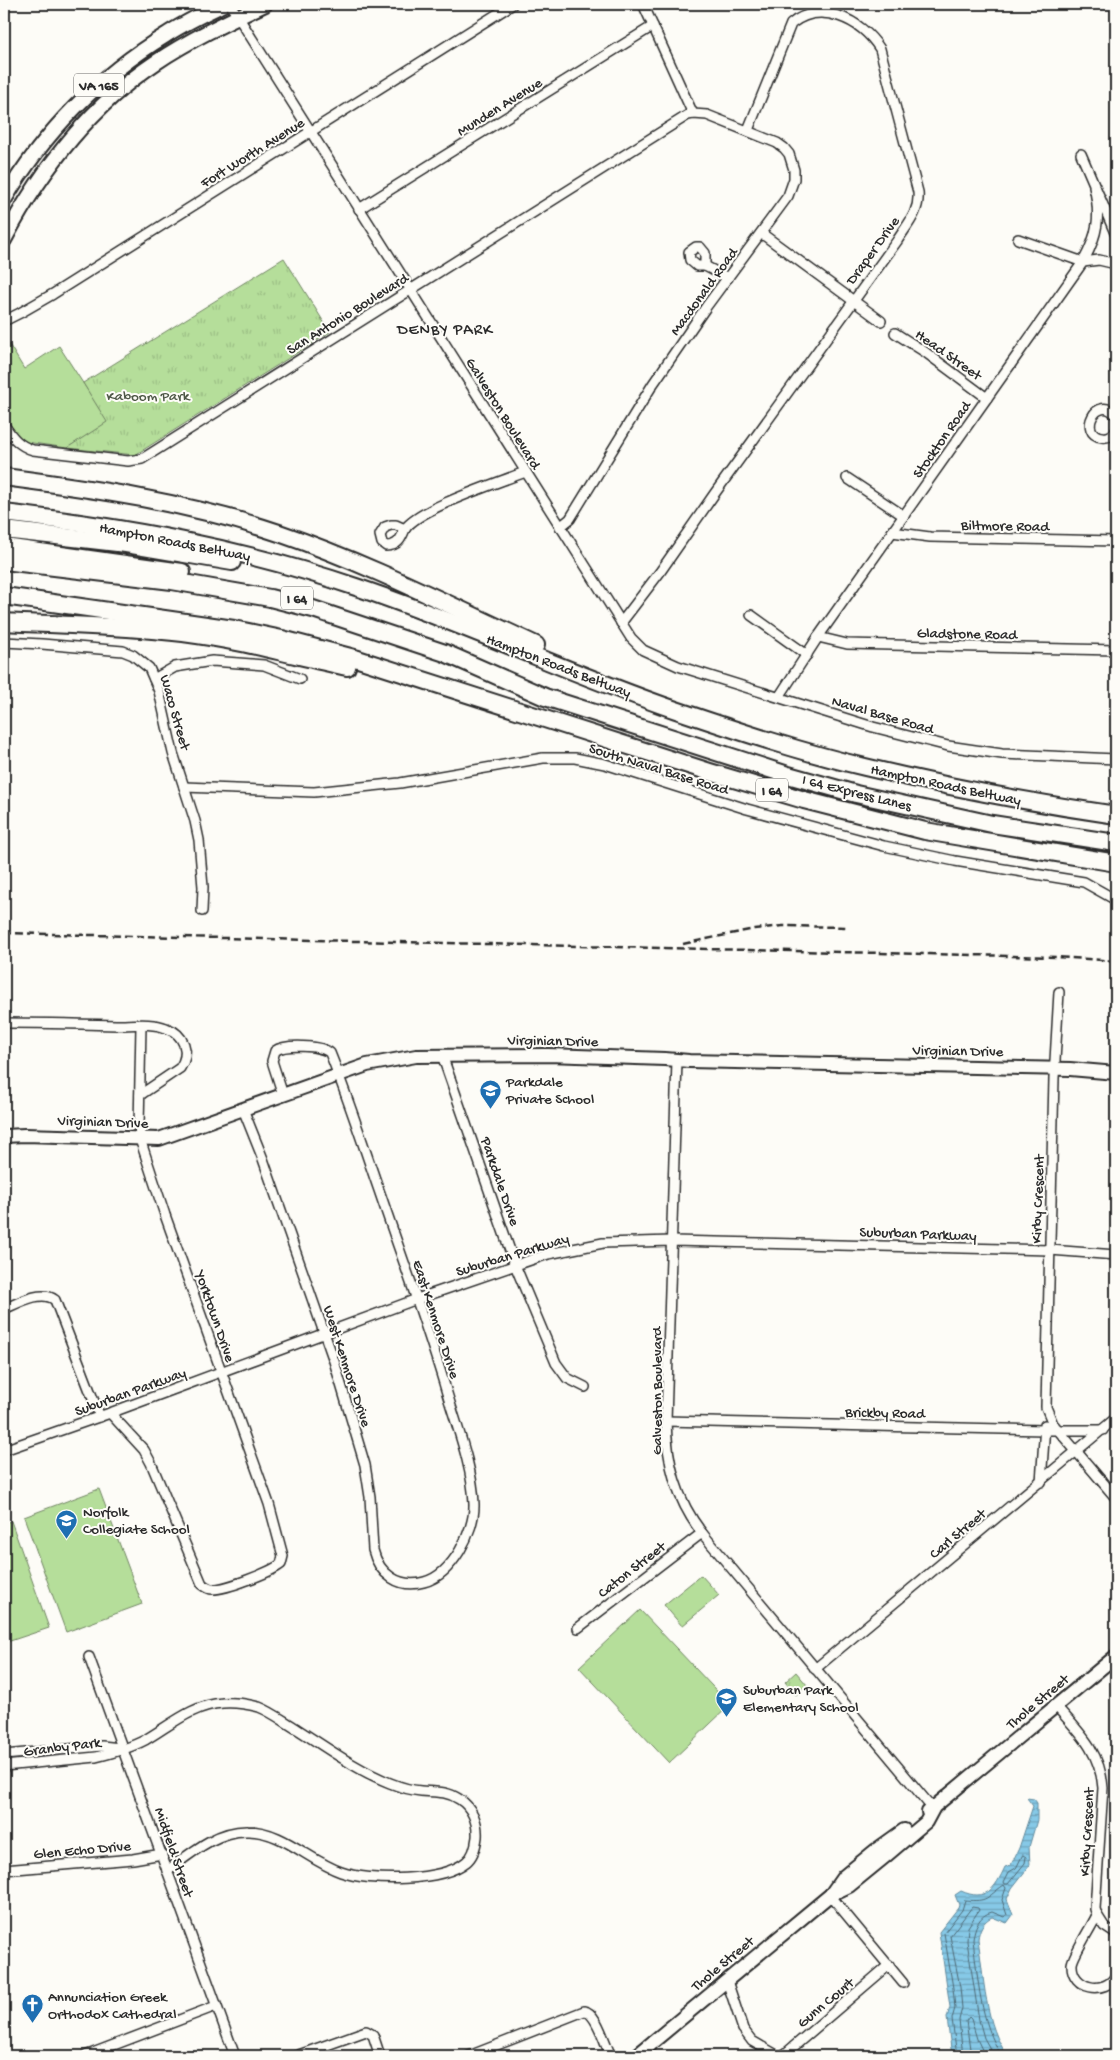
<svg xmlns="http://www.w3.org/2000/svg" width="1120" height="2060" font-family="'Gochi Hand',sans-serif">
<defs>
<pattern id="park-tufts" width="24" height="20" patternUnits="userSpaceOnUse" patternTransform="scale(1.25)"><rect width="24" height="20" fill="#b5de9a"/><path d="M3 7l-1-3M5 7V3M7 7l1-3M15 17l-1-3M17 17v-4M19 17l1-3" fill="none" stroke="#9cbf85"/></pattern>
<pattern id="water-rules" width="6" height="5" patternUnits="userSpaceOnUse" patternTransform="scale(1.25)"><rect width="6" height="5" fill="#86c9e7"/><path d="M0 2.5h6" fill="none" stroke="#6ea3bb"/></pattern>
</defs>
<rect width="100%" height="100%" fill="#fdfcf7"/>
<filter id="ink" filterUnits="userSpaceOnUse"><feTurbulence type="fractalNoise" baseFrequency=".02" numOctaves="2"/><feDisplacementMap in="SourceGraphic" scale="10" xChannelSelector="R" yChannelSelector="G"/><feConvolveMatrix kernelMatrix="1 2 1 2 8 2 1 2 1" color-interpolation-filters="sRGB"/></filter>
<g filter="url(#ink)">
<g fill="#b5de9a" stroke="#708462">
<path d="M4,336l20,33 35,-23 49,76 -41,26 -41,-6 -9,-7 -13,-20z"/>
<path d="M99,1489l43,115 -76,28 -42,-115z"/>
<path d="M11,1521l38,107 -45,15v-120z"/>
<path d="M701,1575l18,20 -37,31 -18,-21z"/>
<path d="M640,1610l90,95 -61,58 -90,-96z"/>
</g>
<g fill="url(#park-tufts)" stroke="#708462">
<path d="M284,258l46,74 -195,123 -68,-7 40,-26 -24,-39z"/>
<path d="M796,1672l11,13 -11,10 -11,-13z"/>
</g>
<path fill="url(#water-rules)" stroke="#628a9c" d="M1027,1798l7,1 3,4v17l-8,27 1,18 -18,23 -5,11 6,16 -6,8 -15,-6c-9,4 -13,13 -14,22 6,38 7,87 30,117h-56l-5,-38 3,-11 -11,-75 19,-24 1,-3 -4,-10 6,-4c25,11 34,-2 44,-24l6,-2 8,-17 14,-42z"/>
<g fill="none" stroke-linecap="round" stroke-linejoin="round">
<g stroke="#4f6a76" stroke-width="1">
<path d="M1023,1855l3,2 -1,6 -17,21h-3l-1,-2 5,-10 7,-4z"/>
<path d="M957,2056l-5,-37 3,-11 -2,-20 -9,-55 18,-23 3,-10c24,2 20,-2 39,-15l2,3 -4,12 5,15 -3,2 -12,-5c-13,3 -18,16 -19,28 5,38 7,83 29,116"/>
<path d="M963,2056l-4,-36 3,-12 -2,-21 -10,-51 22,-29 6,1 1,2 -11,17 -1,14 12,79 5,18 10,18"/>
<path d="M971,2056l-5,-35 3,-4 2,2 6,20 8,17"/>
</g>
<defs>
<g id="street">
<path d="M230,4l401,634 12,12 35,16 195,61 75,19 54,8 114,5"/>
<path d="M643,4l50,110"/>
<path d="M4,5l1,-1"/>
<path d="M1081,154l35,81"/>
<path d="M359,209l294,-183"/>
<path d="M761,233l120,88"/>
<path d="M1018,239l65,23 16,-2 17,4"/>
<path d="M696,247h4l5,6v13h-8l-7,-6 -1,-8z"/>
<path d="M705,266l23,12"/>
<path d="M4,321l16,-8 33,-19 460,-290"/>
<path d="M895,333l30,19 62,46"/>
<path d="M1116,415c-19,-22 -39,19 -14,22 6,1 11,-2 14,-6"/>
<path d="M4,425c8,12 15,21 29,25l95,11 14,-2 546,-344 5,-1 14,1 70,28 7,5 5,6 5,16v9l-6,17 -82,111 -53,77 -83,135 -10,8"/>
<path d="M847,478l57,38"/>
<path d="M391,525h5l9,4c-4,10 -7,17 -19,17l-4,-3 -2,-8 5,-8z"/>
<path d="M405,529c14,-21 93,-46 120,-57"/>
<path d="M892,532l38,5 186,4"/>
<path d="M751,615l56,40"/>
<path d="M621,623l39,-51 55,-79 182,-252c10,-16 23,-29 21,-49l-38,-143c-19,-30 -60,-49 -89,-25l-43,106"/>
<path d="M818,637l29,7 269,6"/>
<path d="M4,642l38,2 81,7 10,4 16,13 10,23 14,62 22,68 4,19 4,47 -1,24"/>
<path d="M154,679l21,-12 37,-6 52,4 36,14"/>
<path d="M779,697l39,-60 265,-375c15,-27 18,-46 11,-75"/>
<path d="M184,787l130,5 86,-9 143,-25h32l30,6 142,45 137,37 71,15 129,21 32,18"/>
<path d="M1059,992l-5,86 -8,329 7,17 63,74"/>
<path d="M4,1023c37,0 75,1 112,2 16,0 36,-3 50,3 18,6 25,24 14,40l-40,27"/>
<path d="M442,1055l73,210 41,98 11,15 18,9"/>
<path d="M677,1060l-11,361c1,42 10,78 36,112l231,276"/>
<path d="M243,1109l20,50 71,202 31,104 5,32 3,53c6,24 26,39 51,32 28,-7 51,-51 50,-78 -1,-38 -20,-85 -30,-121 -19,-63 -42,-125 -63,-187 -17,-48 -32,-96 -51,-143 -8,-8 -46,-9 -55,-2l-3,10 11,34"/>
<path d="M4,1309c14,-6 38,-20 51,-9l45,117"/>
<path d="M110,1413l34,37 7,13 51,121c3,2 6,5 10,5 13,1 59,-17 69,-25l2,-8 -14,-52 -104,-289 -24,-73 -2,-15 2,-102"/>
<path d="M666,1421l379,9h58"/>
<path d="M4,1450l106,-37 307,-114 131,-45 55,-11 69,-2 378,9 66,5"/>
<path d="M1041,1482l4,-57"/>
<path d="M578,1628l124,-95"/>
<path d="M89,1657l146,399"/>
<path d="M815,1669l301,-251"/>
<path d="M1056,1706c24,27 44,45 47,82l-8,121 2,6c-5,11 -24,40 -25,49 -1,25 34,32 44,11"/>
<path d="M4,1755l98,-9 18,2"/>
<path d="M4,1766l92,-9c16,-4 34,-9 49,-17 26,-15 47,-35 78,-37 12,-1 24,1 36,4 13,5 26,15 38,22 30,19 60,41 93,54 10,4 20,7 31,8 14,1 26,0 38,8 13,8 19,23 18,38 -1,8 -4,20 -11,25 -25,20 -96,20 -125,10 -32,-11 -58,-41 -93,-41 -31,-1 -57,22 -81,40"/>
<path d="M4,1870l129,-11 29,-5"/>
<path d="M830,1895l73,88"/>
<path d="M1097,1915l7,11 12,8"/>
<path d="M727,1981l16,48 9,12 26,15 7,-2 104,-89"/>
<path d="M85,2056l131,-50"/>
<path d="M296,2056l70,-25 7,4 7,21"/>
<path d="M469,2056l115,-45c13,1 21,34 27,45"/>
</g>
<g id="secondary">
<path d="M4,1136l21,-1 134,4 208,-74 49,-9 132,-1 117,4 24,2 381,8 46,4"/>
<path d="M928,1812l188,-156"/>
<path d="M831,1894l12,-17 33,-27 28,-20"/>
<path d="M636,2056l194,-161 19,-9 38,-31 39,-33 7,-13"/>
</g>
<g id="primary">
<path d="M4,200c39,-67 96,-125 162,-165 18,-12 38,-21 57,-31"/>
<path d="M4,240c37,-70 84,-132 151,-177 34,-23 72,-41 110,-59"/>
</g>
<g id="highway">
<path d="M4,477c92,12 186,26 275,56 88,30 172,73 257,112"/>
<path d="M4,513c120,14 237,35 352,74 108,36 211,86 320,123 62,21 125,42 189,57 83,20 167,36 251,48"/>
<path d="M4,530l122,14 106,18"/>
<path d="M4,547l178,25"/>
<path d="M4,561l168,20 98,17 43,11 132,44 100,44 243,78 68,19 136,30 124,19"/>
<path d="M4,596l230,33 48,10 76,20 352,113 94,28 121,31 191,32"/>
<path d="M4,622c59,3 120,4 179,11 56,7 110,22 164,34"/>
</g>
</defs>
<use href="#street" stroke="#2b2b2b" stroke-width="12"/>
<use href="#secondary" stroke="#2b2b2b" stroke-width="16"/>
<use href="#primary" stroke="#2b2b2b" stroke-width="18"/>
<use href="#highway" stroke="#2b2b2b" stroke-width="20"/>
<use href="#street" stroke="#fdfcf7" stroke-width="9"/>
<use href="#secondary" stroke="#fdfcf7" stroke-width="12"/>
<use href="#primary" stroke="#fdfcf7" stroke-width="14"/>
<use href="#highway" stroke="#fdfcf7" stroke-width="16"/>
<g stroke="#2b2b2b" stroke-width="2.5" stroke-dasharray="8 4" stroke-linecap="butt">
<path d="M4,933l1053,24 59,4"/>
<path d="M683,944l71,-15 29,-3 66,1"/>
</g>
</g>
</g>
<defs>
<symbol id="school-pin" viewBox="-11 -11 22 30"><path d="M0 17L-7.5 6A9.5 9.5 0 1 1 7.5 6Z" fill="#1f6fb2" stroke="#fdfcf7"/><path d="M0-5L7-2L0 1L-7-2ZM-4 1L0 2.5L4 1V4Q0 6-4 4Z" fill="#fff"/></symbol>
<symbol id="church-pin" viewBox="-11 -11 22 30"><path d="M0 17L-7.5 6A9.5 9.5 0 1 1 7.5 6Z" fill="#1f6fb2" stroke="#fdfcf7"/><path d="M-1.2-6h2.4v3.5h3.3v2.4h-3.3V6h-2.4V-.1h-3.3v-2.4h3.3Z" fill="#fff"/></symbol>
</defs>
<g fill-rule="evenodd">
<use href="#school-pin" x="478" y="1078" width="25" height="34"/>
<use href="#school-pin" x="54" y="1508" width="25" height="34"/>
<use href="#school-pin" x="714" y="1686" width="25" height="34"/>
<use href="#church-pin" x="20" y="1992" width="25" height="34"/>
</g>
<g text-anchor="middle" stroke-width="4" stroke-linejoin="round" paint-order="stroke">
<g fill="#fdfcf7" stroke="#6a6a68" stroke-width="1">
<rect x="74" y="73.5" width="50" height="23" rx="4"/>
<rect x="281" y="586.5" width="32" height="23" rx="4"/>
<rect x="756" y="778.5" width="32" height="23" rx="4"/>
</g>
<g font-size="14" font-weight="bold" fill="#2b2b2b">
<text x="99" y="90">VA 165</text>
<text x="297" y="603">I 64</text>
<text x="772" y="795">I 64</text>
</g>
<g font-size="15" fill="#2b2b2b" stroke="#fdfcf7">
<text transform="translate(499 106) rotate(-32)" y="5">Munden Avenue</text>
<text transform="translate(252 152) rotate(-32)" y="5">Fort Worth Avenue</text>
<text transform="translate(872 250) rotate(-54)" y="5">Draper Drive</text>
<text transform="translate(703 291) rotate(-54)" y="5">Macdonald Road</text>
<text transform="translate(347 313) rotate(-32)" y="5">San Antonio Boulevard</text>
<text transform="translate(949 354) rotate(35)" y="5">Head Street</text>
<text transform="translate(504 413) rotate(58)" y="5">Galveston Boulevard</text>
<text transform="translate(941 439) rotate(-55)" y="5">Stockton Road</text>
<text transform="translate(1005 525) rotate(1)" y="5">Biltmore Road</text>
<text transform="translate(175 541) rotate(11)" y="5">Hampton Roads Beltway</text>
<text transform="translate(967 633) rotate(1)" y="5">Gladstone Road</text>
<text transform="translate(559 665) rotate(21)" y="5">Hampton Roads Beltway</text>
<text transform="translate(176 712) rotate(74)" y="5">Waco Street</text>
<text transform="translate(883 714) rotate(16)" y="5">Naval Base Road</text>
<text transform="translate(659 768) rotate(17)" y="5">South Naval Base Road</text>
<text transform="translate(946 784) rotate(12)" y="5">Hampton Roads Beltway</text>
<text transform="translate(857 792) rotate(14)" y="5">I 64 Express Lanes</text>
<text transform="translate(553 1040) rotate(1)" y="5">Virginian Drive</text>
<text transform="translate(958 1050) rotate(1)" y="5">Virginian Drive</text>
<text transform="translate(103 1121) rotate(2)" y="5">Virginian Drive</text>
<text transform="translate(501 1181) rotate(71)" y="5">Parkdale Drive</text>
<text transform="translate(1037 1199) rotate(-88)" y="5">Kirby Crescent</text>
<text transform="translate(918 1233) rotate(2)" y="5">Suburban Parkway</text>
<text transform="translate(512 1254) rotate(-17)" y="5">Suburban Parkway</text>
<text transform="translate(216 1316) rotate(71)" y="5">Yorktown Drive</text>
<text transform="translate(437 1319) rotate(72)" y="5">East Kenmore Drive</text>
<text transform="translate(348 1366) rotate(72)" y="5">West Kenmore Drive</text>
<text transform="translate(130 1391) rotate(-20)" y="5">Suburban Parkway</text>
<text transform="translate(656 1391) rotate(-90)" y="5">Galveston Boulevard</text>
<text transform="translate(885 1412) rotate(1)" y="5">Brickby Road</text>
<text transform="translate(957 1533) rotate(-40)" y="5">Carl Street</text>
<text transform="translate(631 1569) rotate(-38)" y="5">Caton Street</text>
<text transform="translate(1037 1701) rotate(-40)" y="5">Thole Street</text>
<text transform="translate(62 1746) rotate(-7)" y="5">Granby Park</text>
<text transform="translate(1086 1832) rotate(-87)" y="5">Kirby Crescent</text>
<text transform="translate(82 1849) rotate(-5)" y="5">Glen Echo Drive</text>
<text transform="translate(175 1852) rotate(71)" y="5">Midfield Street</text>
<text transform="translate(722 1963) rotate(-40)" y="5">Thole Street</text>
<text transform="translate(825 2002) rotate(-40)" y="5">Gunn Court</text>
</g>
<g font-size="15" fill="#4e5847" stroke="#fdfcf7">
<text x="148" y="400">Kaboom Park</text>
</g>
<g font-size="15" fill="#2b2b2b" stroke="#fdfcf7" text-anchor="start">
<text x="506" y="1086">Parkdale<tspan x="506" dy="17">Private School</tspan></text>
<text x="83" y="1516">Norfolk<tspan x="83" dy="17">Collegiate School</tspan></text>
<text x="743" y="1694">Suburban Park<tspan x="743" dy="17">Elementary School</tspan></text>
<text x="48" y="2001">Annunciation Greek<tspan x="48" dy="17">Orthodox Cathedral</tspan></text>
</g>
<g font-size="16" letter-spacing="1" fill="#2b2b2b" stroke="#fdfcf7">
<text x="445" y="334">DENBY PARK</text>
</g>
</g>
<rect width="1120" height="2060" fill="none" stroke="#fdfcf7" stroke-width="20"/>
<rect x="10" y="10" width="1100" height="2040" fill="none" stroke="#2b2b2b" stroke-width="2" filter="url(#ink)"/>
</svg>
